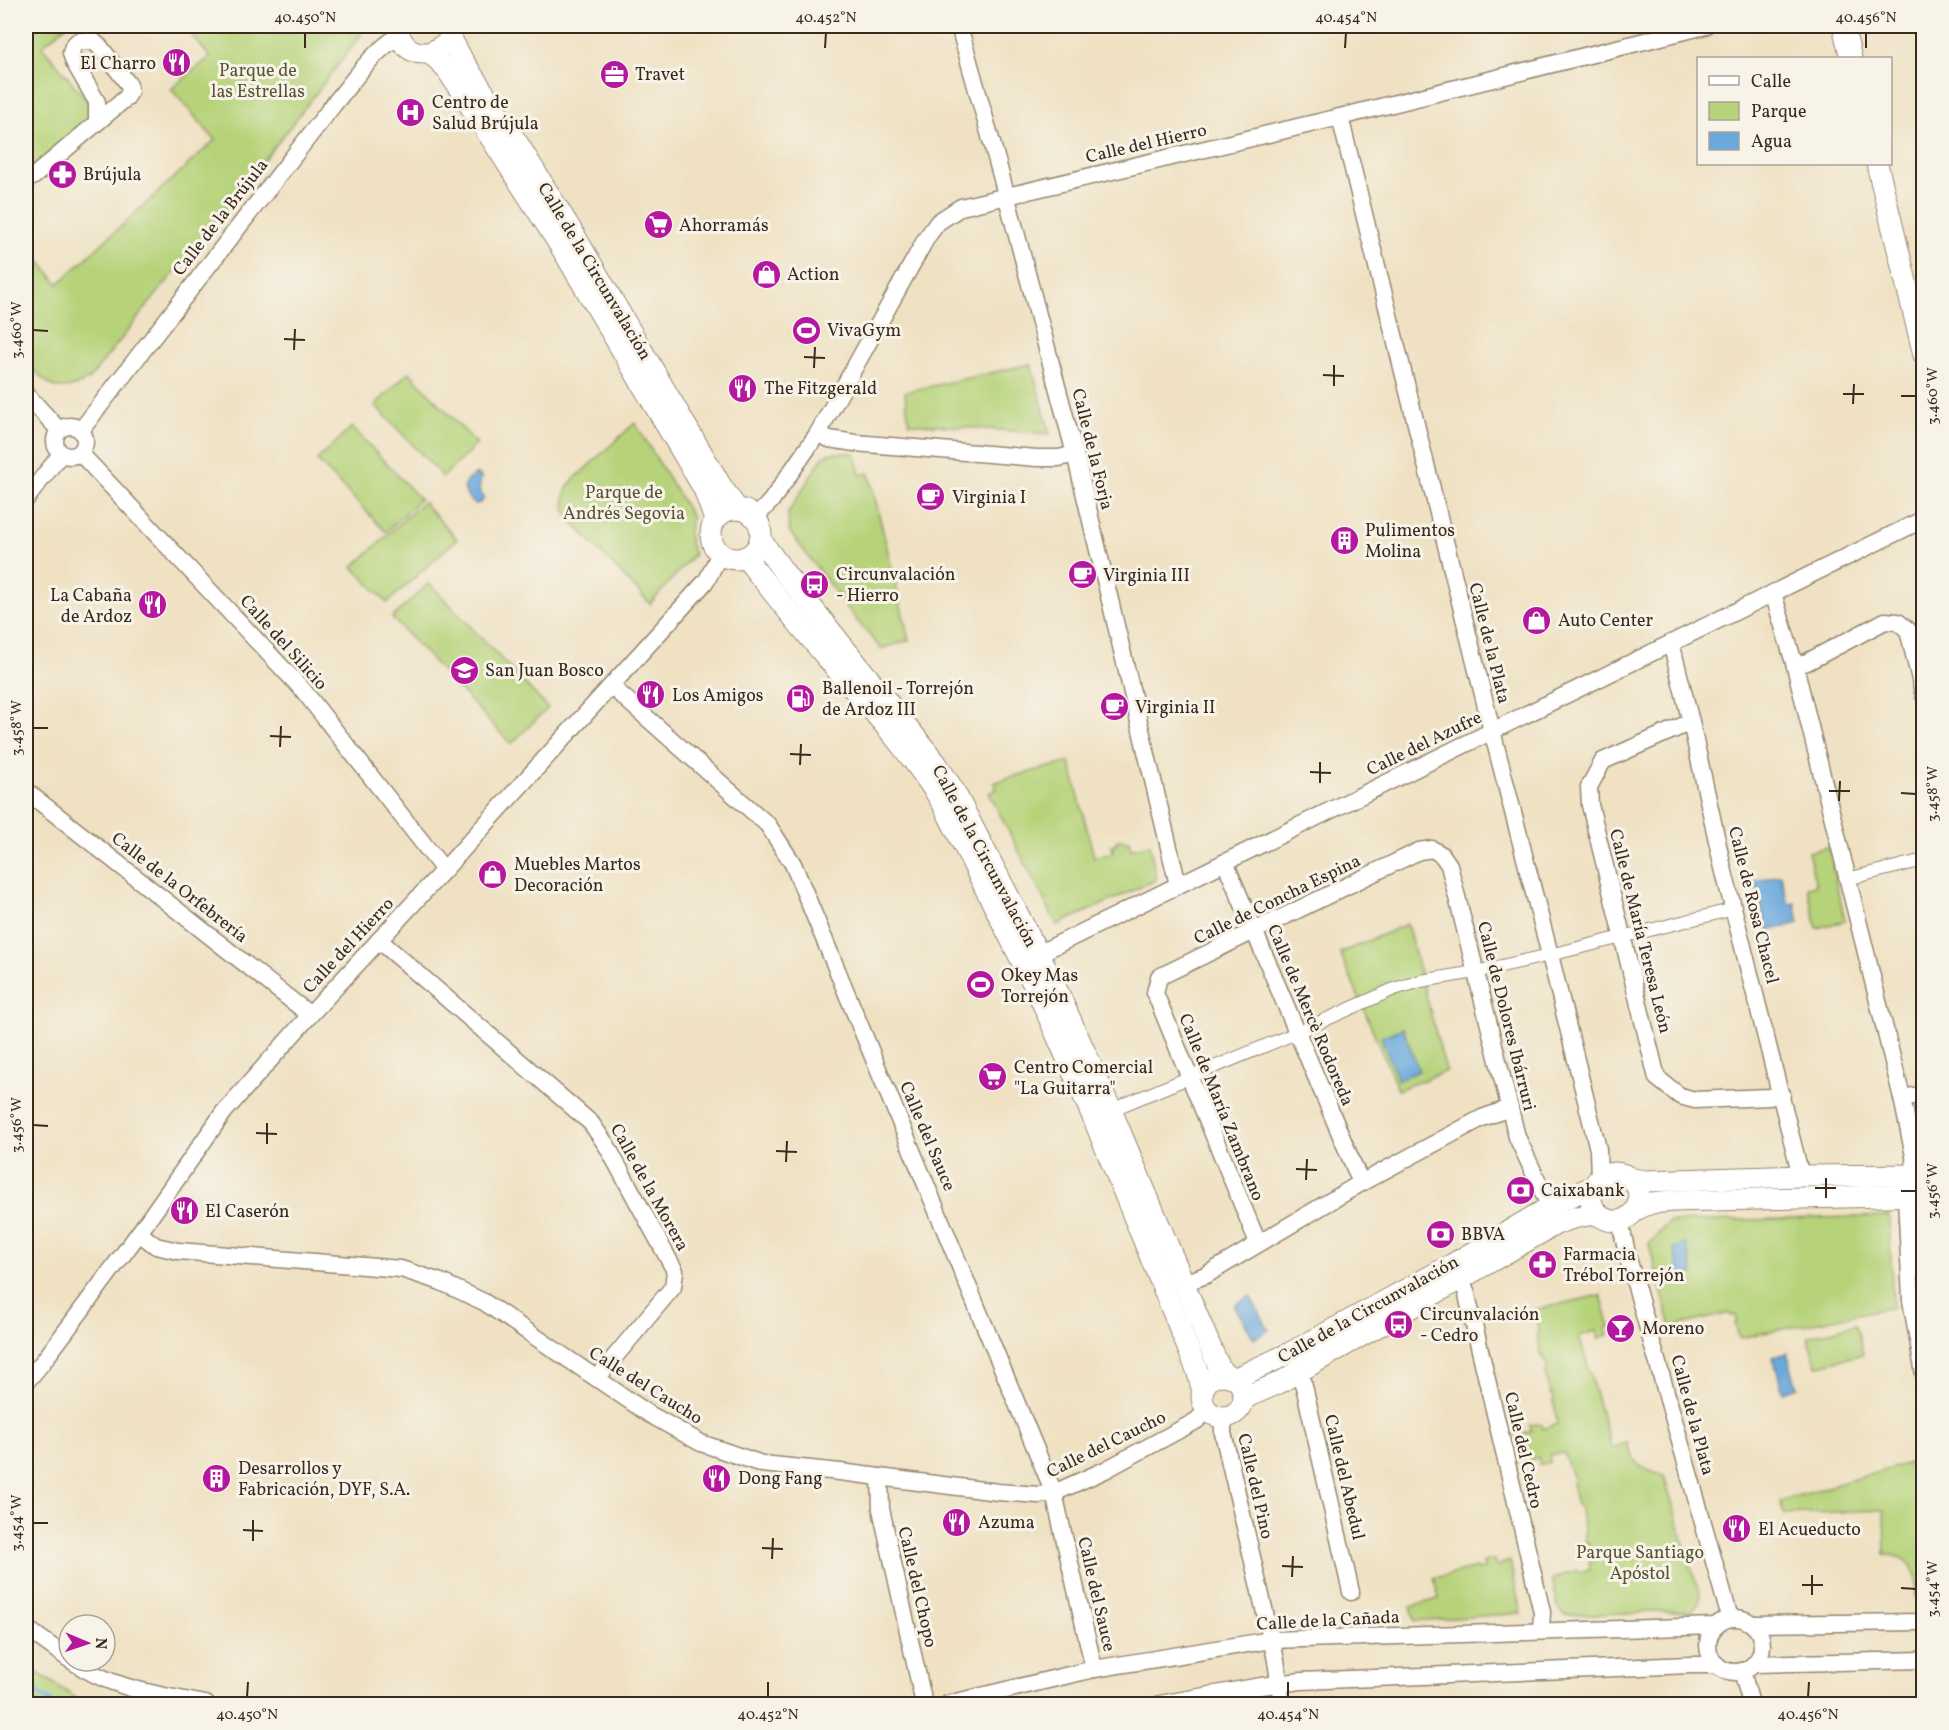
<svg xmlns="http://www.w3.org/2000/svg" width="1949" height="1730" font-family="Vollkorn,serif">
<rect width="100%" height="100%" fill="#f7f3e8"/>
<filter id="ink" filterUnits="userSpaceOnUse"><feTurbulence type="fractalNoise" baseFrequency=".0167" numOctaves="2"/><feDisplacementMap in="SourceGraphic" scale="12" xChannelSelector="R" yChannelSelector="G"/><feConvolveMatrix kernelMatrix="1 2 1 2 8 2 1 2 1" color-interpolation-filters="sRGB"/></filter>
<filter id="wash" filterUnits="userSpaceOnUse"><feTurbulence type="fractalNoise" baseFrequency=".008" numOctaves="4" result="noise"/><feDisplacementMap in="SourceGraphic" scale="24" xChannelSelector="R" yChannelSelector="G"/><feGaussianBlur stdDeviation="1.35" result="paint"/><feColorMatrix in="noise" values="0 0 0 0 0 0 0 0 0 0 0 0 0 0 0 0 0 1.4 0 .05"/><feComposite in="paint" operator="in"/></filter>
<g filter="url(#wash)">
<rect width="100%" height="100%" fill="#efe1c2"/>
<g fill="#b6d379" stroke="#787e4c" stroke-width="1.5">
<path d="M26,26h40l-24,20 48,58 3,12 -67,57z"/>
<path d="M184,26h178l-1,9 -82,106 -189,237c-33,21 -42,7 -64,-17v-87l13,-14 19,24 157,-144 -44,-51 39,-32z"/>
<path d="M1031,364l19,70 -141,-11 -4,-31z"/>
<path d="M409,372l68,72 -34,33 -68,-72z"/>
<path d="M635,423l57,94c-5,13 -4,24 2,37l-44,50 -81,-85c-7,-14 -7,-26 3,-38z"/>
<path d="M352,427l68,72 -34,33 -69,-72z"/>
<path d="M830,453h25l5,22 9,-2 40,167 -28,9 -23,-27 -69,-91 -1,-18 35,-56z"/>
<path d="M423,502l34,37 -70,64 -34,-36z"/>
<path d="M429,583l119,125 -37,36 -119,-126z"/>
<path d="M1070,762l24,95 19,-4 -1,-8 5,-2 -1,-2 7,-2 1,3 5,-1 2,8 19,-5 6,36 -99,45 -68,-132 8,-4 -3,-6 17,-6z"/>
<path d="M1828,847l17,74 -28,7 -10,-41 9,-2 -8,-33z"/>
<path d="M1407,924l39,147 -48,19 -58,-137z"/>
<path d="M1889,1216l4,91 -154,31 -4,-16 2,-1 -1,-6 -5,1 -1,-3 -59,14 -22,-83 20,-22z"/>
<path d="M1601,1295l9,32 -4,1 2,7 -10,3 -2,-7 -17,5 32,111 16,-4c8,25 14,25 37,33l36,120c-1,8 -3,12 -10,15l-126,4 -5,-5 -7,-31 26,-9 1,2 11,-2 -1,-8 3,-1 -4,-18h-2l-7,-38h-2l-5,-22 2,-1 -10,-29 -14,2v7l-10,3 -2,-8 -15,6 -7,-30 15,-1 -1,-7 11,-2 2,6 14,-5 -4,-30h-3l-5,-22 3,-1 -4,-14h-2l-5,-23 2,-1 -5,-23z"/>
<path d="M1856,1324l7,30 -47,12 -8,-29z"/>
<path d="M1923,1459v139l-7,1c0,-29 1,-40 -31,-45l-1,-44 -100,4 -4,-13z"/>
<path d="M1494,1560l2,6 14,-5 11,52 -106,8 -4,-15 28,-7 -5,-21 43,-10 1,2 6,-1 -1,-7z"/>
<path d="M26,1665l59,39h-59z"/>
</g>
<g fill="#6aa9dd" stroke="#526a7e" stroke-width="1.5">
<path d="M478,474l3,3 -2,13 5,8 -4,5 -5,1c-13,-10 -16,-23 3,-30z"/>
<path d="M1781,875l7,29 7,-1 4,20 -32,8 -12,-50z"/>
<path d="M1403,1028l16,43 -21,9 -17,-43z"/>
<path d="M1686,1244l8,29 -13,4 -8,-29z"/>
<path d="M1250,1296l19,34 -15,9 -20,-34z"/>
<path d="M1787,1353l10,34 -14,5 -10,-35z"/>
</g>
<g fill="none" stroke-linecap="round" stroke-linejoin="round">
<path stroke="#6aa9dd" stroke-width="4.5" d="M26,1685l28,19"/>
</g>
</g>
<g filter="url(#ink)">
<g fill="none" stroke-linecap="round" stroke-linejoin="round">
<defs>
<g id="pedestrian">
<path d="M1847,879l77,-19"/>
<path d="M1111,1110l185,-77 98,-44 27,-8 54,-9 75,-17 184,-46"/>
</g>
<g id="minor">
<path d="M959,26l40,142 76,286 103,431"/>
<path d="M1340,117l152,614 58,224 48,194 1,30"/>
<path d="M26,180l8,-4 92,-78 4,-6 -1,-7 -28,-37 -8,-7h-15l-5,5 -2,7 3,9 23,40v19"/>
<path d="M26,394l33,36"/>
<circle cx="70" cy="441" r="15"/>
<path d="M81,430l253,-326c20,-24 38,-52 65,-68"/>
<path d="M818,433l11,6 26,4 182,15h22l16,-4"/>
<path d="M80,453l223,237 141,180"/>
<path d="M26,499l35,-45"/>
<path d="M755,518l16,-17 47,-68 109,-196 11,-15 23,-15 379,-90 365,-91"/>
<path d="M1773,593l22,73 107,432 12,58 1,19"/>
<path d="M1671,643l20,79 32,146 78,308"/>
<path d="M1795,666l12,-4 78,-41 13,1 10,8 16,66"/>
<path d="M611,686l157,139 25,39 261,629 40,176"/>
<path d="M1691,722l-88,39 -14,26 1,18 67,273 23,18 15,4 74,-3 13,-3"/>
<path d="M26,791l284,224"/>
<path d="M1225,862l136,321"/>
<path d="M379,940l212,183 16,23 68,125 -2,16 -76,91"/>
<path d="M1038,954l886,-435"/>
<path d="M1902,1098l22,-4"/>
<path d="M1906,1196l5,104 13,74"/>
<path d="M1620,1221l8,37 102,360"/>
<path d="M139,1233l17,13 22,5 223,18 40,13 43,20 165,112 52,29 61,21 78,8 158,20 40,3 16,-2 51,-23 91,-49 11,-10"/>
<path d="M1258,1243l-103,-250 4,-16 260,-126 13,-2 10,6 7,10 68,272 33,70"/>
<path d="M1461,1279l5,12 76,321 -1,19"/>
<path d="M1184,1283l22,-8 155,-92 121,-65 28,-10"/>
<path d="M1298,1372l6,14 47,206"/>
<path d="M26,1382l16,-19 97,-130 85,-121 86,-97 134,-145 263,-290 13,-27"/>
<path d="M1223,1417v16l53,227 6,44"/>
<path d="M880,1477l1,32 43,195"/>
<circle cx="1735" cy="1645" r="27"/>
<path d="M1753,1624l171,-2"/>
<path d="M26,1628l43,31"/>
<path d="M72,1661c40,28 87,34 134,43"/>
<path d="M1754,1664l170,-4"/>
<path d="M1742,1671l9,33"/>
<path d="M948,1704l146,-35 177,-29 445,-14"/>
<path d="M1160,1704l101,-18 40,-5 389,-16h27"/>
</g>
<g id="tertiary">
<path d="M398,26c0,23 24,35 42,21"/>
<path d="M1843,26l8,32"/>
<path d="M449,35l14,26 55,83 58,94 145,248 16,23"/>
<path d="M429,53l9,7 10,11 113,176 143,242 11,31"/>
<path d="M1877,164l47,191"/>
<circle cx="736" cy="534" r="25"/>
<path d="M760,539l26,36 150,188 18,28 102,197 55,122 104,248 8,16"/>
<path d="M745,557c32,41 65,81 99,121 35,40 71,80 99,126l96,191 54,122 104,253 5,18"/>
<circle cx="1615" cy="1197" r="24"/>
<path d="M1632,1179l13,2 156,-5 123,-1"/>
<path d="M1637,1209l14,-6 22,-2 251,-6"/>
<circle cx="1223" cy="1396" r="21"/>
<path d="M1236,1378l54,-25 163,-89 107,-63 34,-15"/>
<path d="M1244,1398l35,-15 277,-159c14,-6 27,-9 42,-10"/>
</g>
</defs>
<use href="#pedestrian" stroke="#958670" stroke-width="14"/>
<use href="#minor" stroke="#958670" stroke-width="19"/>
<use href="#tertiary" stroke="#958670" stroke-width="23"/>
<use href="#pedestrian" stroke="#fff" stroke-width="12"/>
<use href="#minor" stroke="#fff" stroke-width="16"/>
<use href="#tertiary" stroke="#fff" stroke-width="21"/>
</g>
</g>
<path fill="none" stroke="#3b2a1e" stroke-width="2" d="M305,48v-15M825,48l1,-15M1345,48l1,-15M1866,48v-15M33,330l15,1M284,339l21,1M294,350l1,-21M804,357l21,1M814,368l1,-21M1323,375l21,1M1334,386v-21M1843,394h21M1901,396h15M1853,404l1,-20M33,728h15M270,736l21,1M280,747l1,-21M790,754l21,1M800,765l1,-21M1310,772l21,1M1320,783v-21M1829,791h21M1901,793l15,1M1839,801l1,-20M33,1125l15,1M256,1133l21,1M267,1144v-21M776,1151l21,1M786,1162l1,-21M1296,1169l21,1M1306,1180l1,-21M1815,1188h21M1901,1191h15M1826,1198v-20M33,1523h15M243,1530l20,1M253,1541v-21M762,1548l21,1M772,1559l1,-21M1282,1566l21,1M1292,1577l1,-21M1802,1585h21M1901,1588l15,1M1812,1595v-20M247,1697l1,-15M768,1697v-15M1288,1697v-15M1808,1697l1,-15"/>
<defs>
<symbol id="restaurant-disc" viewBox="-11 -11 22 22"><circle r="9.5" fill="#b5179e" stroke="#f7f3e8"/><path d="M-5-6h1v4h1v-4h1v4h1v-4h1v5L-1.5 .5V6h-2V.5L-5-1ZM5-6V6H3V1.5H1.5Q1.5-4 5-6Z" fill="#fff"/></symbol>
<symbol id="office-disc" viewBox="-11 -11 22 22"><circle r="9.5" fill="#b5179e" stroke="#f7f3e8"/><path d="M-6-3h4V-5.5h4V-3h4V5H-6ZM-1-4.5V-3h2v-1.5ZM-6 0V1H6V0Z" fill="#fff"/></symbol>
<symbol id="hospital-disc" viewBox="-11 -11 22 22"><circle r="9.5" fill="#b5179e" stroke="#f7f3e8"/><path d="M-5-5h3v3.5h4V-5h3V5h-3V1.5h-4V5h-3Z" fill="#fff"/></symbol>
<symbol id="pharmacy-disc" viewBox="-11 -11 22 22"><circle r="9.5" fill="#b5179e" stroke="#f7f3e8"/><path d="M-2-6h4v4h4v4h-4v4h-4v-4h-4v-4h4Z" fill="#fff"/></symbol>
<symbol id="supermarket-disc" viewBox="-11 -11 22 22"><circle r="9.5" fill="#b5179e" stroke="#f7f3e8"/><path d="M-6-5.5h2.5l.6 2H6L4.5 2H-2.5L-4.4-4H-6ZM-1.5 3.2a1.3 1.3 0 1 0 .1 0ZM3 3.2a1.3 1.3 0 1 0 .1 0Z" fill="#fff"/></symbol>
<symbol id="shop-disc" viewBox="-11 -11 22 22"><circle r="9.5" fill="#b5179e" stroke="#f7f3e8"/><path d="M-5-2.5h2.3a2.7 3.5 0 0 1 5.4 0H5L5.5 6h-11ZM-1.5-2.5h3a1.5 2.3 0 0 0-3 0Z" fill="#fff"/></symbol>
<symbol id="stadium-disc" viewBox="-11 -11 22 22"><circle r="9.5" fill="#b5179e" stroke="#f7f3e8"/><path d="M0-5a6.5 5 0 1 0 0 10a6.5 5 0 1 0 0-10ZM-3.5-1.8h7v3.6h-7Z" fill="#fff"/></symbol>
<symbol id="cafe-disc" viewBox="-11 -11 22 22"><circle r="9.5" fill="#b5179e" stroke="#f7f3e8"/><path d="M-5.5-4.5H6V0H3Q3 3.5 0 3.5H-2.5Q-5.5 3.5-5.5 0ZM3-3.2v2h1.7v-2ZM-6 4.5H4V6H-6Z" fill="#fff"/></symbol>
<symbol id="building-disc" viewBox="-11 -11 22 22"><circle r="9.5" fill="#b5179e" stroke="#f7f3e8"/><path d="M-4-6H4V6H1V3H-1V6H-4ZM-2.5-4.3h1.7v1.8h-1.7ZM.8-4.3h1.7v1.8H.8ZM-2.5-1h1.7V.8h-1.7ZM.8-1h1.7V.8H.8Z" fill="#fff"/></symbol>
<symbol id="bus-disc" viewBox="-11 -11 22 22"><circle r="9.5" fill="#b5179e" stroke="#f7f3e8"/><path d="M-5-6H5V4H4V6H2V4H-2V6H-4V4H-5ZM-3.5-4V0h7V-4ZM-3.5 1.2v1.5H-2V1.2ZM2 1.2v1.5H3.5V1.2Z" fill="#fff"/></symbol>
<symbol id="school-disc" viewBox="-11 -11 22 22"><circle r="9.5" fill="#b5179e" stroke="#f7f3e8"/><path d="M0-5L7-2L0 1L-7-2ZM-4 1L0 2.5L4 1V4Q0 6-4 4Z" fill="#fff"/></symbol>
<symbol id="fuel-disc" viewBox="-11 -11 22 22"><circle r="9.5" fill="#b5179e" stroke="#f7f3e8"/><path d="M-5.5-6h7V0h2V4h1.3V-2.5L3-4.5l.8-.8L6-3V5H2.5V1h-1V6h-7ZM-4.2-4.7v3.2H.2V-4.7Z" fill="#fff"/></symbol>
<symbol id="bank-disc" viewBox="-11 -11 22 22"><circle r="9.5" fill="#b5179e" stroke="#f7f3e8"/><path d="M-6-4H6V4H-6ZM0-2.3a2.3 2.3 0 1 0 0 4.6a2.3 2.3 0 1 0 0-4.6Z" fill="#fff"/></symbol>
<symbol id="bar-disc" viewBox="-11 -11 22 22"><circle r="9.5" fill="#b5179e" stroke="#f7f3e8"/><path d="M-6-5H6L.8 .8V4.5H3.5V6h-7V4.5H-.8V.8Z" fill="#fff"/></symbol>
</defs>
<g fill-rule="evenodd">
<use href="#restaurant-disc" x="160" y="46" width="33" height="33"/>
<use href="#office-disc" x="598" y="58" width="33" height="33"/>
<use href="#hospital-disc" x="394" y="96" width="33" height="33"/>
<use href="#pharmacy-disc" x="46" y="158" width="33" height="33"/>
<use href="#supermarket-disc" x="642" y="208" width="33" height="33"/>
<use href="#shop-disc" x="750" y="258" width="33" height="33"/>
<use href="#stadium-disc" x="790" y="314" width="33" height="33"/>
<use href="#restaurant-disc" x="726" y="372" width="33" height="33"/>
<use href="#cafe-disc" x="914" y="480" width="33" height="33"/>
<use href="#building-disc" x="1328" y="524" width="33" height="33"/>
<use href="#cafe-disc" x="1066" y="558" width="33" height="33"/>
<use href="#bus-disc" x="798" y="568" width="33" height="33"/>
<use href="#restaurant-disc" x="136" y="588" width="33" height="33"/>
<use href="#shop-disc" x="1520" y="604" width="33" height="33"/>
<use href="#school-disc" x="448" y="654" width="33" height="33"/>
<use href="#restaurant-disc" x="634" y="678" width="33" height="33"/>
<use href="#fuel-disc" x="784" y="682" width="33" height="33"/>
<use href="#cafe-disc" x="1098" y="690" width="33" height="33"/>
<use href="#shop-disc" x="476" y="858" width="33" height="33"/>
<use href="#stadium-disc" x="964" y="968" width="33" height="33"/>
<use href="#supermarket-disc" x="976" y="1060" width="33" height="33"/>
<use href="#bank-disc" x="1504" y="1174" width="33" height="33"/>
<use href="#restaurant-disc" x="168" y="1194" width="33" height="33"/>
<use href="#bank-disc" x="1424" y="1218" width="33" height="33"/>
<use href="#pharmacy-disc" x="1526" y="1248" width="33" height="33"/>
<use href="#bus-disc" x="1382" y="1308" width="33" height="33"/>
<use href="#bar-disc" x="1604" y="1312" width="33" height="33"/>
<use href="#building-disc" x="200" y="1462" width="33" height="33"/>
<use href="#restaurant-disc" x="700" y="1462" width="33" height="33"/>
<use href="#restaurant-disc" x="940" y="1506" width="33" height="33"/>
<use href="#restaurant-disc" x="1720" y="1512" width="33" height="33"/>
</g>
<g text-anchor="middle" stroke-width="6" stroke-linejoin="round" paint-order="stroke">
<g font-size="18" fill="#3b2a1e" stroke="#f7f3e8" text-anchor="start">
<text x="156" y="69" text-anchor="end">El Charro</text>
<text x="635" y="80">Travet</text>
<text x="432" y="108">Centro de<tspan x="432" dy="21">Salud Brújula</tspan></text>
<text x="83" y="180">Brújula</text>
<text x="679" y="231">Ahorramás</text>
<text x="787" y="280">Action</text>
<text x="827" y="336">VivaGym</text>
<text x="764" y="394">The Fitzgerald</text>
<text x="952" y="503">Virginia I</text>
<text x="1365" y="536">Pulimentos<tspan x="1365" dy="21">Molina</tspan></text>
<text x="836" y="580">Circunvalación<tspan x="836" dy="21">- Hierro</tspan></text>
<text x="1103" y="581">Virginia III</text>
<text x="132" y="601" text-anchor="end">La Cabaña<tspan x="132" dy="21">de Ardoz</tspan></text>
<text x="1558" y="626">Auto Center</text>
<text x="485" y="676">San Juan Bosco</text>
<text x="822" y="694">Ballenoil - Torrejón<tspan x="822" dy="21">de Ardoz III</tspan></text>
<text x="672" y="701">Los Amigos</text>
<text x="1135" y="713">Virginia II</text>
<text x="514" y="870">Muebles Martos<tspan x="514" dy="21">Decoración</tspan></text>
<text x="1001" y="981">Okey Mas<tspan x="1001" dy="21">Torrejón</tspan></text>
<text x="1014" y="1073">Centro Comercial<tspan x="1014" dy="21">"La Guitarra"</tspan></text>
<text x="1541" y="1196">Caixabank</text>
<text x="205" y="1217">El Caserón</text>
<text x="1461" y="1240">BBVA</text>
<text x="1563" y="1260">Farmacia<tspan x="1563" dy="21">Trébol Torrejón</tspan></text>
<text x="1420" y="1320">Circunvalación<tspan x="1420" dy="21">- Cedro</tspan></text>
<text x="1642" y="1334">Moreno</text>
<text x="238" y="1474">Desarrollos y<tspan x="238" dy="21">Fabricación, DYF, S.A.</tspan></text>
<text x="738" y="1484">Dong Fang</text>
<text x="978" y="1528">Azuma</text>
<text x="1758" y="1535">El Acueducto</text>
</g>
<g font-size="18" fill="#5a5435" stroke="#f7f3e8">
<text x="258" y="76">Parque de<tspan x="258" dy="21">las Estrellas</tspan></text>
<text x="624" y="498">Parque de<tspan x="624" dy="21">Andrés Segovia</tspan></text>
<text x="1640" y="1558">Parque Santiago<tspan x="1640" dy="21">Apóstol</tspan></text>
</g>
<g font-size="18" fill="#3b2a1e" stroke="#f7f3e8">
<text transform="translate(1146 143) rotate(-13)" y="6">Calle del Hierro</text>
<text transform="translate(220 217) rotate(-52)" y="6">Calle de la Brújula</text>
<text transform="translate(595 271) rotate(59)" y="6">Calle de la Circunvalación</text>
<text transform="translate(1093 449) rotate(76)" y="6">Calle de la Forja</text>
<text transform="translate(284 642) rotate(48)" y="6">Calle del Silicio</text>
<text transform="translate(1490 643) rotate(76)" y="6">Calle de la Plata</text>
<text transform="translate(1424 743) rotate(-26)" y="6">Calle del Azufre</text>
<text transform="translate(985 856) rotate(62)" y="6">Calle de la Circunvalación</text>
<text transform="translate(180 887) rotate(38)" y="6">Calle de la Orfebrería</text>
<text transform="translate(1277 899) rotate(-26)" y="6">Calle de Concha Espina</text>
<text transform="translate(1754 905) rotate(76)" y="6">Calle de Rosa Chacel</text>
<text transform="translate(1641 931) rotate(76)" y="6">Calle de María Teresa León</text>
<text transform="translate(348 945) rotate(-47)" y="6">Calle del Hierro</text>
<text transform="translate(1311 1015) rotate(67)" y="6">Calle de Mercè Rodoreda</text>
<text transform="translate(1507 1016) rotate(76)" y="6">Calle de Dolores Ibárruri</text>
<text transform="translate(1222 1107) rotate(68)" y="6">Calle de María Zambrano</text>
<text transform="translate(928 1136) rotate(67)" y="6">Calle del Sauce</text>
<text transform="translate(650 1187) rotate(61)" y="6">Calle de la Morera</text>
<text transform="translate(1368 1309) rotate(-29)" y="6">Calle de la Circunvalación</text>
<text transform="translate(646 1385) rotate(32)" y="6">Calle del Caucho</text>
<text transform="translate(1693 1415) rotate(75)" y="6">Calle de la Plata</text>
<text transform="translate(1106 1444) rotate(-26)" y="6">Calle del Caucho</text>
<text transform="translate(1524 1450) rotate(77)" y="6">Calle del Cedro</text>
<text transform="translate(1345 1477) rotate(77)" y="6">Calle del Abedul</text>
<text transform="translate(1256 1486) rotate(77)" y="6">Calle del Pino</text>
<text transform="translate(918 1587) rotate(77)" y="6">Calle del Chopo</text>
<text transform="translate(1097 1594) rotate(77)" y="6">Calle del Sauce</text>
<text transform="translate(1328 1620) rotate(-3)" y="6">Calle de la Cañada</text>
</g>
</g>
<rect width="1949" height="1730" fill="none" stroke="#f7f3e8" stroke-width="66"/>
<rect x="1697" y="57" width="195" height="108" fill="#f7f3e8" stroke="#aca397" stroke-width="1.5"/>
<rect x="1709" y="76" width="30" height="9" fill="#ffffff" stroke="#aca397" stroke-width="1.5"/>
<text x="1751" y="87" font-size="18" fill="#3b2a1e">Calle</text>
<rect x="1709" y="102" width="30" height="18" fill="#b6d379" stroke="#aca397" stroke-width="1.5"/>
<text x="1751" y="117" font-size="18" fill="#3b2a1e">Parque</text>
<rect x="1709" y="132" width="30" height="18" fill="#6aa9dd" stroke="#aca397" stroke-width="1.5"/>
<text x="1751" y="147" font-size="18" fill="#3b2a1e">Agua</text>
<g transform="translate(87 1643) rotate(92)"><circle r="28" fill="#f7f3e8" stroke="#aca397" stroke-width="1.5"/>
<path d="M0-4.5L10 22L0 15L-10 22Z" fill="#b5179e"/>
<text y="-9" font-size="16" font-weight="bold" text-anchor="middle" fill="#3b2a1e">N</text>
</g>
<rect x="33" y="33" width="1883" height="1664" fill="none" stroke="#3b2a1e" stroke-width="2"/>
<g font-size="15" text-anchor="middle" fill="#3b2a1e">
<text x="305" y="22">40.450°N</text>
<text x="826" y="22">40.452°N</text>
<text x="1346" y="22">40.454°N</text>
<text x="1866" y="22">40.456°N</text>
<text transform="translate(16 330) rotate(-90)" y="5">3.460°W</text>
<text transform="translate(1932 396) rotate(-90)" y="5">3.460°W</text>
<text transform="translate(16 728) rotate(-90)" y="5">3.458°W</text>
<text transform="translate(1932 794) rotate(-90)" y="5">3.458°W</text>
<text transform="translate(16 1125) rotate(-90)" y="5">3.456°W</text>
<text transform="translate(1932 1191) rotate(-90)" y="5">3.456°W</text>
<text transform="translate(16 1523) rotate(-90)" y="5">3.454°W</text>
<text transform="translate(1932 1589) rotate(-90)" y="5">3.454°W</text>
<text x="247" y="1719">40.450°N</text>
<text x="768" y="1719">40.452°N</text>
<text x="1288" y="1719">40.454°N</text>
<text x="1808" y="1719">40.456°N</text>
</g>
</svg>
